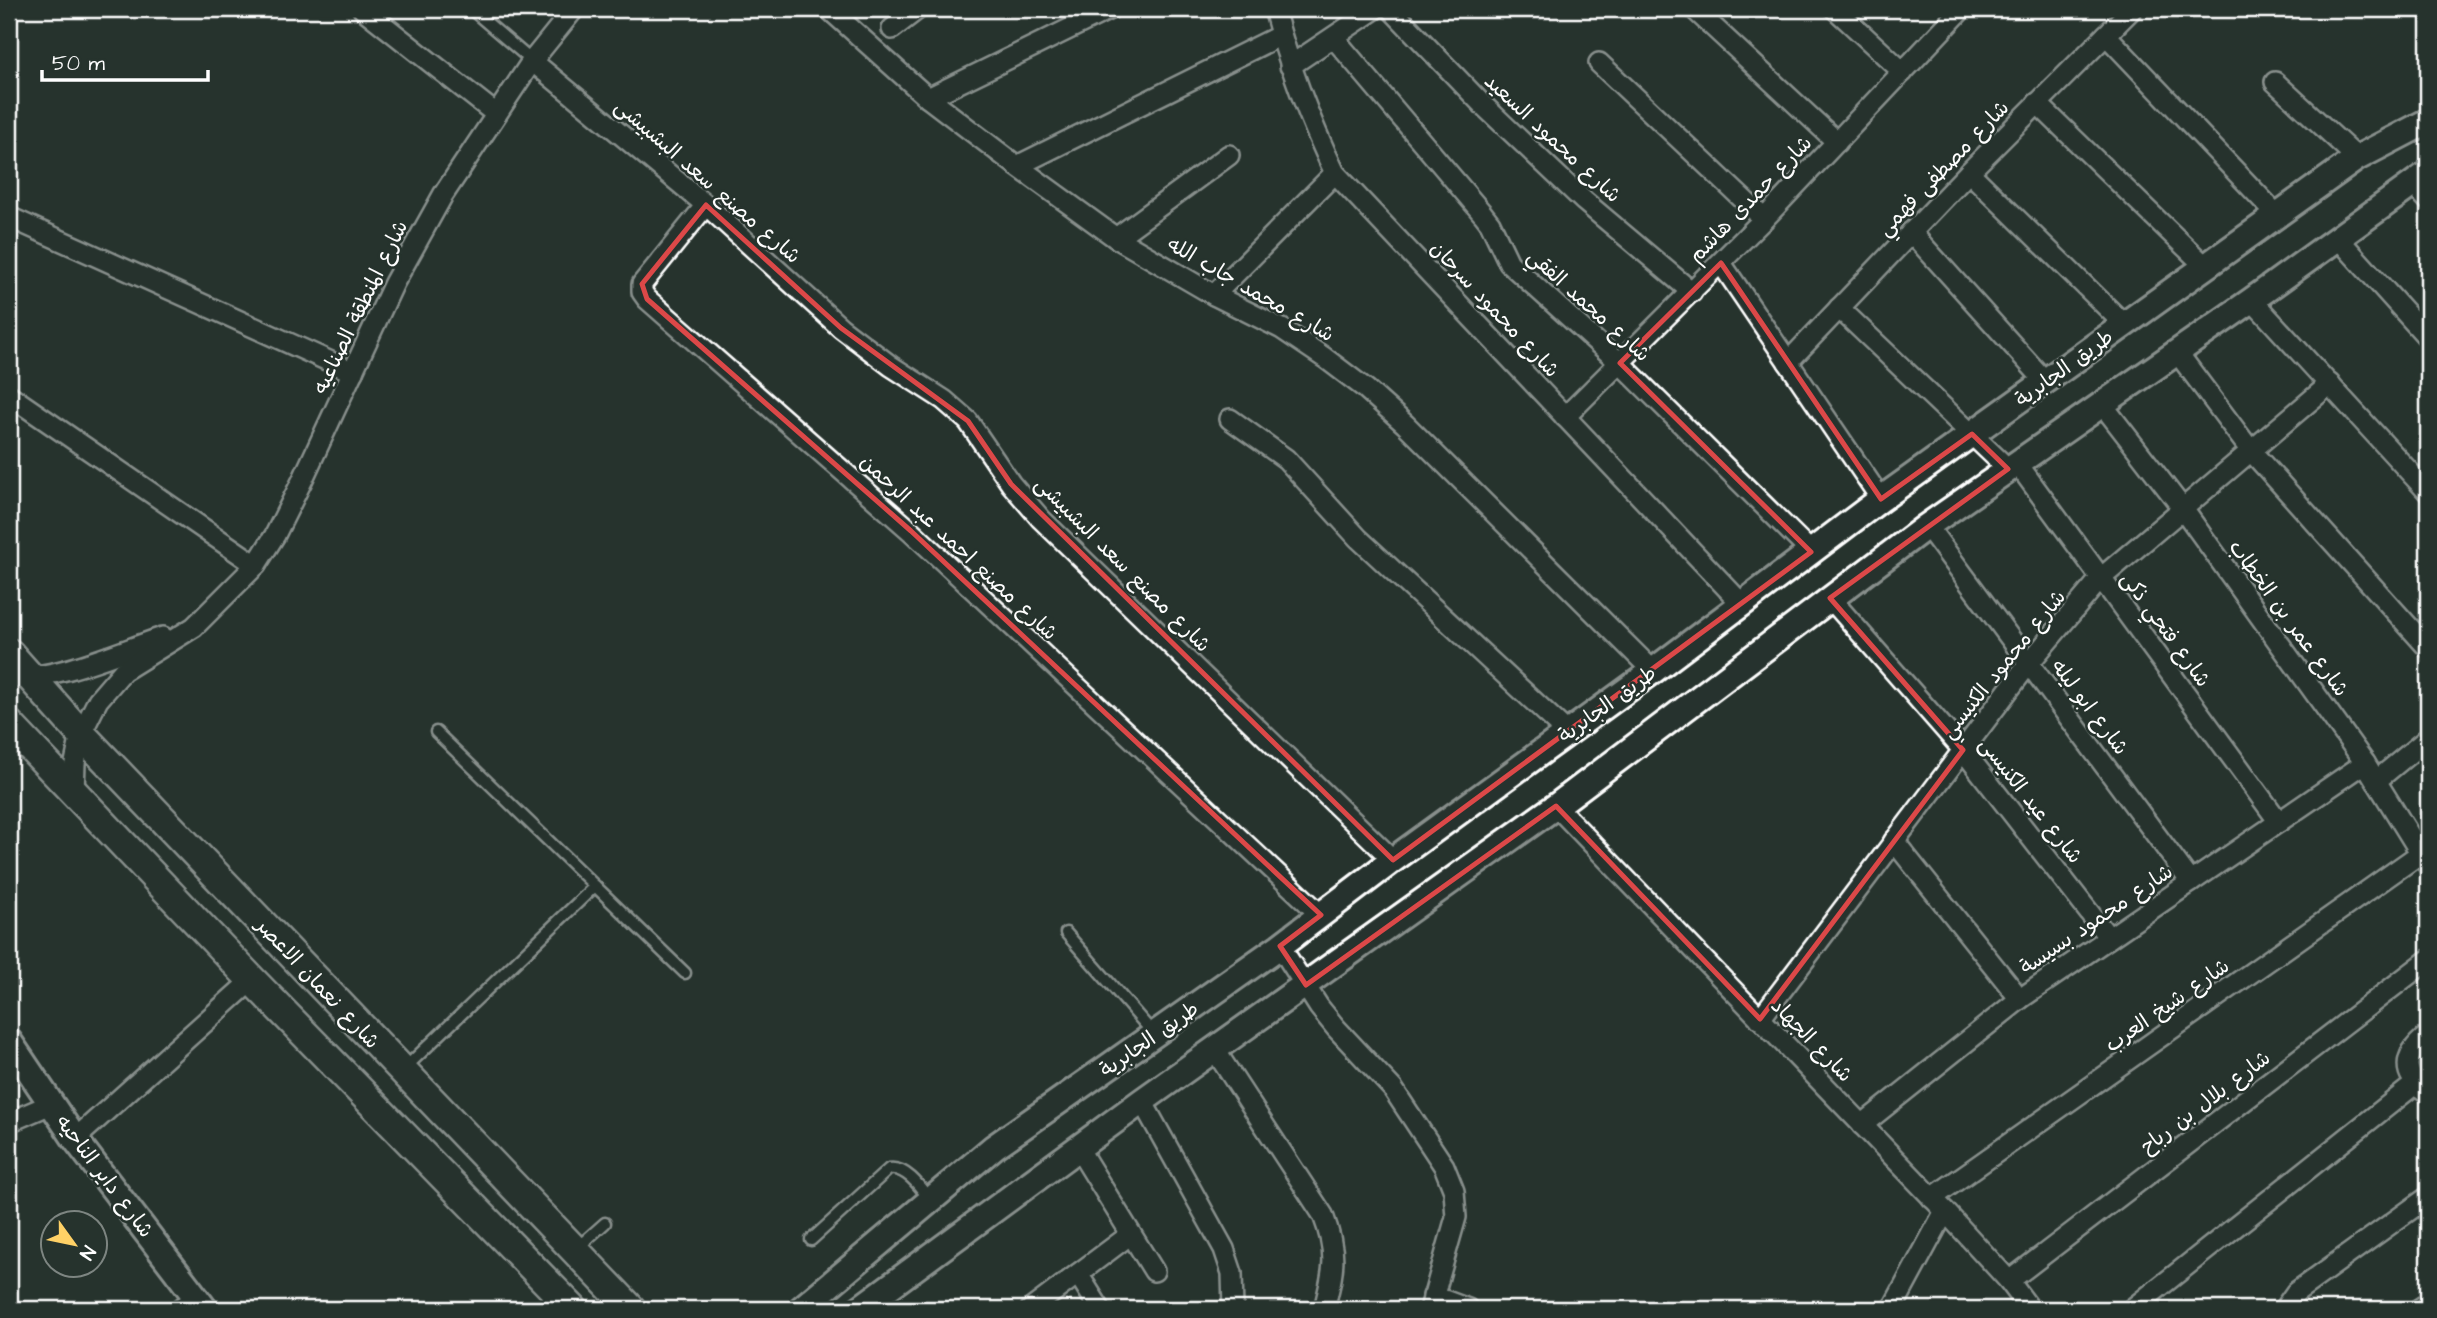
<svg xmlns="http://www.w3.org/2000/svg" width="2437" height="1318" font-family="'Architects Daughter','Playpen Sans Arabic',sans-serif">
<rect width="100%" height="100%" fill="#26332d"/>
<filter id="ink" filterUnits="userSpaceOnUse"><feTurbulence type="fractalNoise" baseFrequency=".0143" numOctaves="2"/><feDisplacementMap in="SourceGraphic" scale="14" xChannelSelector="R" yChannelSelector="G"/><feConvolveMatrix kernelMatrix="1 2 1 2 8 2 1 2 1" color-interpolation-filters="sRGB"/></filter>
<g filter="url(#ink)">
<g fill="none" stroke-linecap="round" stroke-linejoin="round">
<defs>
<g id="service">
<path d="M471,9l61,52"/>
<path d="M436,732l249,241"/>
<path d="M1066,933l87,100"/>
<path d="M405,1068l190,-182"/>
<path d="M811,1240l78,-71c17,-3 32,19 41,31"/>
<path d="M577,1248l28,-25"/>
</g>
<g id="minor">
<path d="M363,9l133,105"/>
<path d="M829,9l99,89 89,68 99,72 98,57 68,34 43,29 41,31 39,35 248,247"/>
<path d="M1274,9c15,57 35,110 61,164l407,431"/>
<path d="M1391,9l91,95 102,97 108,91"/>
<path d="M1694,9l143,133"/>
<path d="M1835,9l68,63"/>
<path d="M892,29l26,-20"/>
<path d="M2106,35l171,180"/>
<path d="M1334,38l149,176 7,9 19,40 111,100 191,189"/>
<path d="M532,61l174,144 135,123 50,38 53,34 24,21 43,63 30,35 352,341"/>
<path d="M1599,63l165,156"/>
<path d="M1290,66l85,-57"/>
<path d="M2275,82l82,76"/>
<path d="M928,98l182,-89"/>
<path d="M2037,103l169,164"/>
<path d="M1017,166l264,-131"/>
<path d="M1969,172l156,153"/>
<path d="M2413,184l15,16"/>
<path d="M706,205l-64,79v8l5,7 264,232 410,384"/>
<path d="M9,217l344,155"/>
<path d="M1911,232l134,149"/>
<path d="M1116,238l113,-83"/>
<path d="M2338,238l90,100"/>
<path d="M1721,263l160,236"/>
<path d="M1214,295l121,-122"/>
<path d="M2252,300l176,192"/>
<path d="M1839,308l169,161"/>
<path d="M2177,352l74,99 177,197"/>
<path d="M1788,362l181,-190 163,-163"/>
<path d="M9,395l247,170"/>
<path d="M2102,404l81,105 182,254 63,102"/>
<path d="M1565,417l199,-198 198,-210"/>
<path d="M1230,419l56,40 72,79 210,195"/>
<path d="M2017,463l262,359"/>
<path d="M1927,526l264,356"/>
<path d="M1830,598l133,152 146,188"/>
<path d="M9,678c50,1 106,-25 154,-41"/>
<path d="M2376,781l52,-43"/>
<path d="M74,793l1,-30 6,-29 17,-34 25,-29 71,-44 62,-62 19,-30 27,-54 92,-198 49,-88 89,-134 42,-52"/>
<path d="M1556,806l389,405 64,70 21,28"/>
<path d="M1894,841l126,158"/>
<path d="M1280,946l39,61 17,21 57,61 51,77 10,25 2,26 -26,92"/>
<path d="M1760,1019l269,-356 72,-85 229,-194"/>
<path d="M2428,1035c-26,20 -27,40 0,58"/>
<path d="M1215,1050l108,165c15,39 11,55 1,94"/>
<path d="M1142,1101l82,148 8,24 1,36"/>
<path d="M9,1122l42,-18"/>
<path d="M1862,1125l158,-126 345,-236"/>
<path d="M75,1139l177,-159"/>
<path d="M1078,1148l76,123"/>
<path d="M1932,1198l496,-350"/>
<path d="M1078,1274l22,35"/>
<path d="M2009,1281l419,-321"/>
<path d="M1433,1296l35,13"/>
<path d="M180,1309l17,-11"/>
<path d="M1031,1309l100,-75"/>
<path d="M1892,1309l53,-98"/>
<path d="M2132,1309l283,-225"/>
<path d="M2284,1309l12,-17 132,-95"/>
<path d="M2419,1309l9,-6"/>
</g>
<g id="tertiary">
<path d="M9,1041l66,98 130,170"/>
<path d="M801,1309l193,-162 286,-201 113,-86 260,-189 228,-172 476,-341 71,-37"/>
<path d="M859,1309l283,-208 414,-295 371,-280 325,-226 176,-127"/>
</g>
<g id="secondary">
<path d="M9,653l72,81 550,575"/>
<path d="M9,724l243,256 321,329"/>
</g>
</defs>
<use href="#service" stroke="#fff" stroke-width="15"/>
<use href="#minor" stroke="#fff" stroke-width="24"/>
<use href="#tertiary" stroke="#fff" stroke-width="30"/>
<use href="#secondary" stroke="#fff" stroke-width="33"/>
<use href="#service" stroke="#26332d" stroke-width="10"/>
<use href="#minor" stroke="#26332d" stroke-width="19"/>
<use href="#tertiary" stroke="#26332d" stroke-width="24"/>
<use href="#secondary" stroke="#26332d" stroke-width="28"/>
</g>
</g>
<path d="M0 0H2437V1318H0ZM706,205l135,123 127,93 43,63 382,376 418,-308 -191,-189 101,-100 160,236 91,-65 36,35 -178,129 133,152 -203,269 -204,-213 -250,179 -26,-39 41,-31 -410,-384 -264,-232 -5,-15z" fill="#26332d" fill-opacity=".55" fill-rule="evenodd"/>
<path fill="none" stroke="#dc4848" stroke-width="5" stroke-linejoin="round" d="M706,205l135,123 127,93 43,63 382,376 418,-308 -191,-189 101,-100 160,236 91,-65 36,35 -178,129 133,152 -203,269 -204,-213 -250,179 -26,-39 41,-31 -410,-384 -264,-232 -5,-15z"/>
<g text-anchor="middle" stroke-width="5" stroke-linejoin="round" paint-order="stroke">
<g font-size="21" fill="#fff" stroke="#26332d">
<text transform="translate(1553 138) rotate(43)" y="7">شارع محمود السعيد</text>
<text transform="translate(1943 168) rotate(-46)" y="7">شارع مصطفى فهمي</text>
<text transform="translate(708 181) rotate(41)" y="7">شارع مصنع سعد البشبيشى</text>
<text transform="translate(1750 199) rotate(-46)" y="7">شارع حمدى هاشم</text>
<text transform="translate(1251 289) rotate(30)" y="7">شارع محمد جاب الله</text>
<text transform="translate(1589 305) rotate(42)" y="7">شارع محمد الفقي</text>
<text transform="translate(360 307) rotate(-64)" y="7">شارع المنطقة الصناعيه</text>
<text transform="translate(1495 309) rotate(47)" y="7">شارع محمود سرحان</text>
<text transform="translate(2064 368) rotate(-36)" y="7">طريق الجابرية</text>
<text transform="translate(959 547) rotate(43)" y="7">شارع مصنع احمد عبد الرحمن</text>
<text transform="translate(1123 564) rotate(45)" y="7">شارع مصنع سعد البشبيشى</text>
<text transform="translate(2289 618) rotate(54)" y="7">شارع عمر بن الخطاب</text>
<text transform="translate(2166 629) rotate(54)" y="7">شارع فتحي ذكى</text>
<text transform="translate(2003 664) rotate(-51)" y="7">شارع محمود الكنيسي</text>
<text transform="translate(1607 704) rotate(-36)" y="7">طريق الجابرية</text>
<text transform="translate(2090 707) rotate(53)" y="7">شارع ابو ليله</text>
<text transform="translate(2031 800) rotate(52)" y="7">شارع عيد الكنيسى</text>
<text transform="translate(2096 919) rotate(-34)" y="7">شارع محمود بسيسة</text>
<text transform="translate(318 983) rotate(47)" y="7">شارع نعمان الاعصر</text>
<text transform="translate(2167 1005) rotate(-35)" y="7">شارع شيخ العرب</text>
<text transform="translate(1149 1039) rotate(-35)" y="7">طريق الجابرية</text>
<text transform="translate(1812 1040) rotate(46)" y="7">شارع الجهاد</text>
<text transform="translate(2205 1102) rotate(-37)" y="7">شارع بلال بن رباح</text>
<text transform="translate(105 1176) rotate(53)" y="7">شارع داير الناحيه</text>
</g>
</g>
<rect width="2437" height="1318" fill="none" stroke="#26332d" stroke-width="35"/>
<rect x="18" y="18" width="2402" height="1283" fill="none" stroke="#fff" stroke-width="2.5" filter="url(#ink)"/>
<g transform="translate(74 1244) rotate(123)"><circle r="33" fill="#26332d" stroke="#7d8581" stroke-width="2"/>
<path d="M0-5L12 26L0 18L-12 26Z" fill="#ffd166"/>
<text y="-10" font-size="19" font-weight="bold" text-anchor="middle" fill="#ffffff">N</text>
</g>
<path d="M42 70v10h166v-10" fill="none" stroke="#ffffff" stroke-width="3.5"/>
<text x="52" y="70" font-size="21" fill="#ffffff" stroke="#26332d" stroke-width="5" paint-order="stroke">50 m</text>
</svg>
